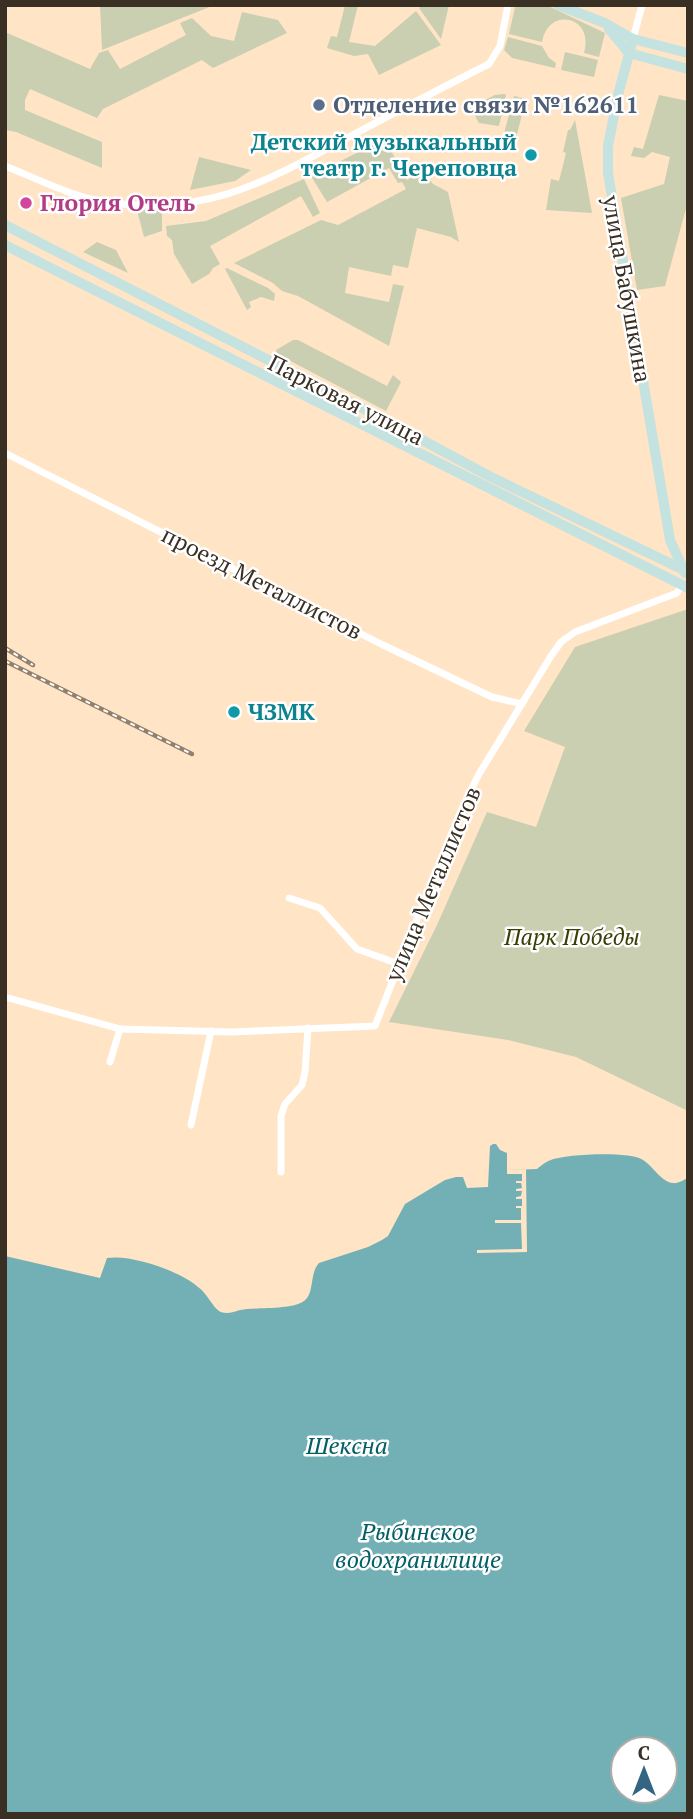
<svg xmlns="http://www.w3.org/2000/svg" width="693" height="1819" font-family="'PT Serif',serif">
<rect width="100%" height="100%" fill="#ffe4c6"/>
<g fill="#cacfb1">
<path d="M100,5h101l11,1 -110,44z"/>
<path d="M345,5h13l-9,37 26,4 41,-35 25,34 -62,30 -11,-21 -14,2 -27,-8 4,-12 6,1z"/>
<path d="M422,5h27l-8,34 -22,-31z"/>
<path d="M518,5h28l59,28 -6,24 -15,-4c11,-37 -36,-47 -42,-11l-33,-8 6,-27z"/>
<path d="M242,12l36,8 9,13 -74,35 -11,-8 -99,49 -6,9 -67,-29 -5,11v10l77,32v26l-86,-36 -10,-2 -1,3v-101l85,37 9,-16 9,-3 12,19 66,-34 -6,-12 12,-5 19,18 23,5z"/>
<path d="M508,37l34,9 7,12 7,5 -1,5 -43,-10 -8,-8z"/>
<path d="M565,52l33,8 -4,17 -33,-7z"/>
<path d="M504,94l2,1 -7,31 -20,-3 -10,-18 9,-5 3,2 14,-7z"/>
<path d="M659,95l29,6v100l-23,85 -28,4 -16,-92 43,-14 6,-27 -18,-5 -8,6 -13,-2 3,-9 9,2z"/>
<path d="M514,96l12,3 -11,43 -12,-5z"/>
<path d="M575,120l17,93 -46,-3 5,-31 8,2 7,-28 -3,-1 5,-22h2z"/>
<path d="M382,140l7,7 18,33 15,-9 11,13 15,8 11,50 -8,-5 -34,-9 -9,40 -15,-3 -2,11 -42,-9 -4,26 44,9 4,-18 11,2 -15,60 -91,-50 -16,-5 -9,-8 -39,-20 87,-43 17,5 68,-36 -4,-7 -4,1 -9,-15 -62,34 -16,-26z"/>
<path d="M199,157l52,13 -16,11 -45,9z"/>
<path d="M304,179l16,34 -7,4 -12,-21 -91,50 10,18 -7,4 -4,6 -17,10 -18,-30 -2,-14 -5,-4 -1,-10 40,-5z"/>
<path d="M137,210h25v21l-18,6z"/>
<path d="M97,242l19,8 12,23 -45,-21z"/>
<path d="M227,268l41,20 7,6 -1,7 -13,-4 -12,5 2,5 -4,3 -22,-41z"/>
<path d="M293,340h5l89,46 6,-11 8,7 -15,29 -109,-57 -1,-4z"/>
<path d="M688,609v502l-112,-54 -68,-17 -119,-18 48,-97 50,-113 49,15 29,-80 -41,-16 51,-84z"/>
</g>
<path fill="#73b0b5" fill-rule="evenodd" d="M493,1144h3l4,6 7,3 4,17 26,-1c5,-4 8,-7 14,-9 15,-6 79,-9 92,0 10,6 18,22 30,23 5,1 10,-3 15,-5v636h-683v-558l95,22 7,-20c24,-4 73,13 91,29 9,6 13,18 21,24 6,4 15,1 21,-1 17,-3 52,0 64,-9 11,-8 5,-27 15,-38l49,-16 14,-7 6,-4 17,-32 40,-24 11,-3h7l4,11 21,-1 2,-41zM623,1749h42v42h-42z"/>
<path fill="#ffe4c6" d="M507,1151h3l1,19 15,-1 1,83 -50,1v-3l45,-1 -1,-26h-26v-3h26v-12h-5v-2h6v-7h-6v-2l5,-1 1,-5h-6v-2l6,-1 -1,-5h-5v-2h6v-7h-15z"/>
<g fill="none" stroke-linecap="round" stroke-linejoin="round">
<g stroke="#fff" stroke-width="7">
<path d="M633,39l9,-34"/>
<path d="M5,166c33,13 65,30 100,36 100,15 158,-19 242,-64 47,-25 94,-50 142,-74l11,-18 8,-41"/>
<path d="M5,453l378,192 109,52 30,7"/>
<path d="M289,898l31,10 37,41 42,15"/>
<path d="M5,997l115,32 112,3 143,-6 42,-107 46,-113 16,-32 72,-118 10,-14 14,-10 102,-39 4,-8"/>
<path d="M110,1062l10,-33"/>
<path d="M191,1125l20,-94"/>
<path d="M281,1172v-56l4,-12 17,-19 3,-13 3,-44"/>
</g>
<g stroke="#c3e2e0" stroke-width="10">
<path d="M558,5l47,18 28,16 55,14"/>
<path d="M609,29l20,24 59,16"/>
<path d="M633,39l-15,56 -10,51v27l62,367 15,33"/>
<path d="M5,225l365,187 121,65 197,95"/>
<path d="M5,245l683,343"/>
</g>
<defs>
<g id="rail">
<path d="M5,648l28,17"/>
<path d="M5,661l187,93"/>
</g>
</defs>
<use href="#rail" stroke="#92806c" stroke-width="4.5"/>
<use href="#rail" stroke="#fff" stroke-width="2" stroke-dasharray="5" stroke-linecap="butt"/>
</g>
<circle fill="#5c6f8a" stroke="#fff" stroke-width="2.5" cx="319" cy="105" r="7"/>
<g fill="#0f9aa8" stroke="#fff" stroke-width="2.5">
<circle cx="531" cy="155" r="7"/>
<circle cx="234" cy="712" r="7"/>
</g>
<circle fill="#d1479c" stroke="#fff" stroke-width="2.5" cx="26" cy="203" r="7"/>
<g text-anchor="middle" stroke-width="5" stroke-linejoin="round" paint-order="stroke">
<g font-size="23" font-weight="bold" fill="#4e5e75" stroke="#fff" text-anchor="start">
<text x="333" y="113">Отделение связи №162611</text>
</g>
<g font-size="23" font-weight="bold" fill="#0d838f" stroke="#fff" text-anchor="end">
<text x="517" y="150">Детский музыкальный<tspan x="517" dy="26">театр г. Череповца</tspan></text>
<text x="248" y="720" text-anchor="start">ЧЗМК</text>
</g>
<g font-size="23" font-weight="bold" fill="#b23c85" stroke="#fff" text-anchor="start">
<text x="40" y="211">Глория Отель</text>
</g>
<g font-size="23" fill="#392f23" stroke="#fff">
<text transform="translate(627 289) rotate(80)" y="8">улица Бабушкина</text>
<text transform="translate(346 400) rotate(27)" y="8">Парковая улица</text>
<text transform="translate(262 583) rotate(27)" y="8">проезд Металлистов</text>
<text transform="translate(433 884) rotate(-67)" y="8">улица Металлистов</text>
</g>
<g font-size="23" font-style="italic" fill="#393e05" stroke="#fff">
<text x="572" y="945">Парк Победы</text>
</g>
<g font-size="24" font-style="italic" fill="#035f65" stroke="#fff">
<text x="347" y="1454">Шексна</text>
<text x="418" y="1540">Рыбинское<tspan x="418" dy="28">водохранилище</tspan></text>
</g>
</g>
<rect width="693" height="1819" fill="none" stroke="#392f23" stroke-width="14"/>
<g transform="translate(644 1770)"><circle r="33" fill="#ffffff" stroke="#b0aca7" stroke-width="2"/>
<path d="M0-5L12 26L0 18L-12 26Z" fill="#346684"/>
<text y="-10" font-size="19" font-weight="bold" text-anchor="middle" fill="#392f23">С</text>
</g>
</svg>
